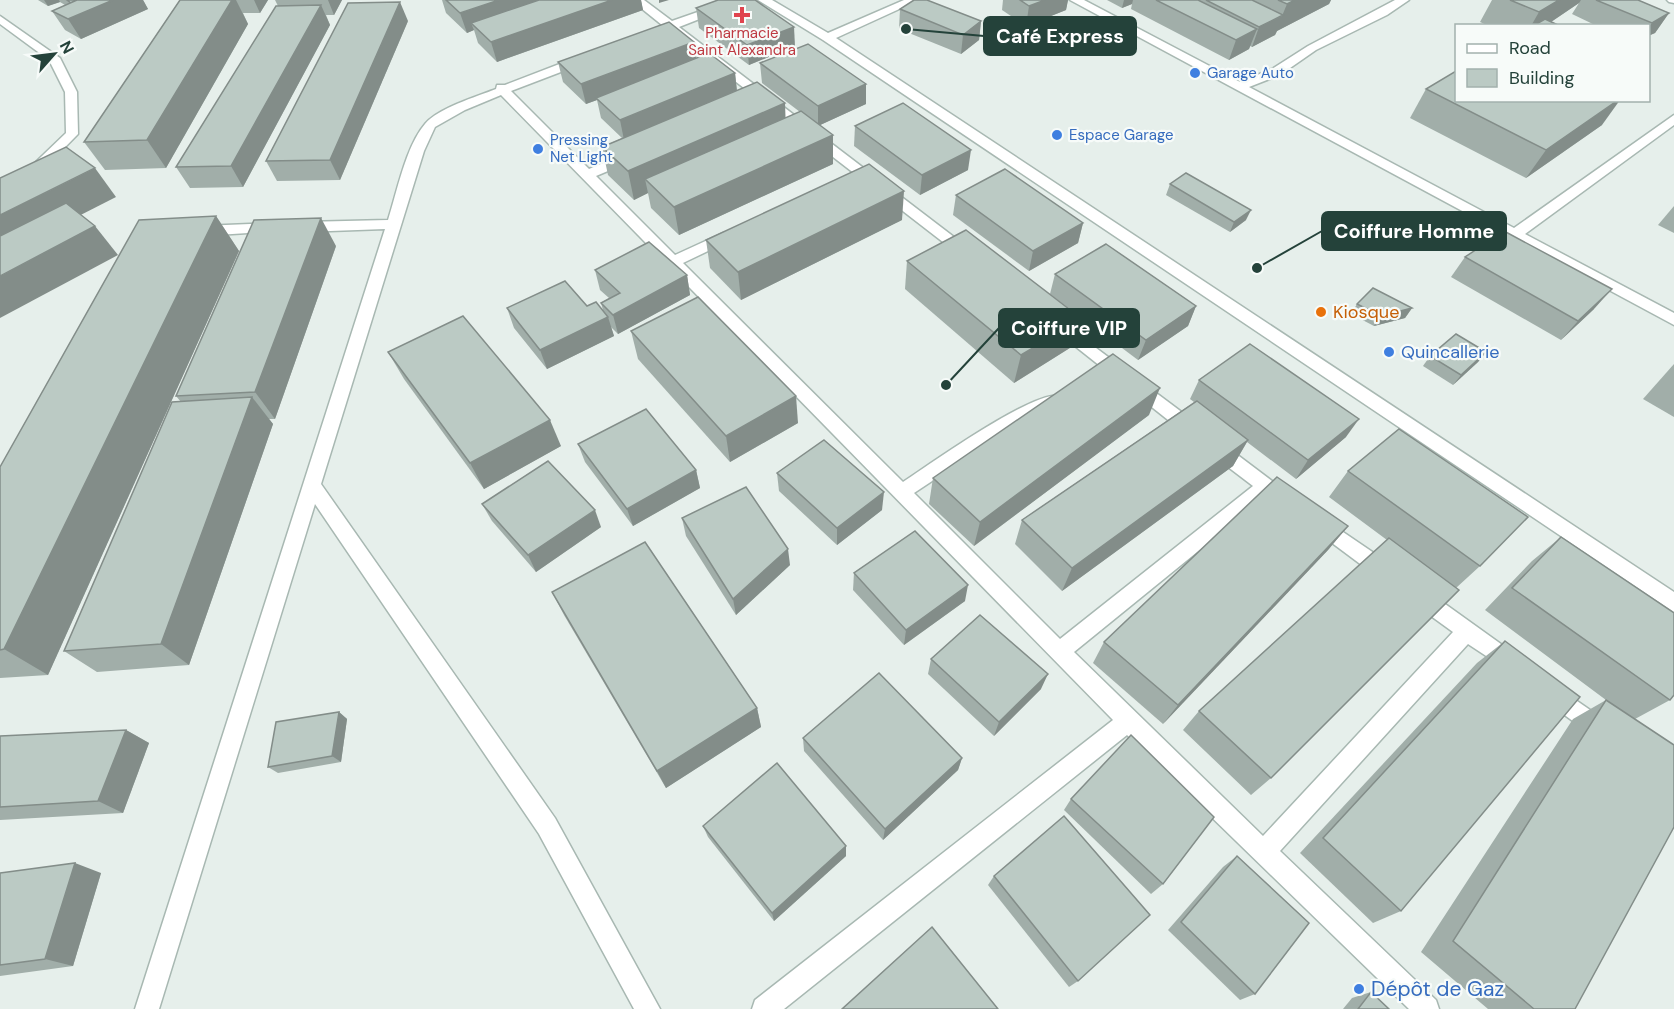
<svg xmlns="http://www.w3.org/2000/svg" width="1674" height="1009" font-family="'DM Sans',sans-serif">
<rect width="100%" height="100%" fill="#e6efeb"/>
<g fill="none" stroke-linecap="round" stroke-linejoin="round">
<defs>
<g id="minor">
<path d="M631,0h13l28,21 60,-21h16l-69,27 292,223 2,3 -2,3h-10l-292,-226 -11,1 -2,-2 6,-4z"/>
<path d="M758,0h14l56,33 76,-33h15l-83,38 838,554v20l-851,-572z"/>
<path d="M1070,0h14l156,82 32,-13 36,-23 87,-46h14l-22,15 -71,35 -36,25 -31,12 265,141 160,-113v10l-149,109 149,79v12z"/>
<path d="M1667,0h7v3l-5,-1z"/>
<path d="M0,16l60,42 17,34 1,42 -50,51 -28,13v-10l18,-9 48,-46 -1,-41 -16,-32 -49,-36z"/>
<path d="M583,55l4,1v6l-76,29 78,78 35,-15h10v6l-38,16 79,79 48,-22h10v6l-50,24 220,219c26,-17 133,-94 158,-86l2,4 -2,4 -46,22 -101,67 146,146 193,-153 -42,-32 -3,-5 3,-5h12l69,52 3,5 -3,5 -6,2 -20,-12 -192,156 189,184 190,-204 -40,-29 -3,-6 3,-6 7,-2 7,2 92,66 3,7 -3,7 -7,2 -44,-29 -188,207 156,149 3,9h-30l-282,-274 -343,274h-32l3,-9 358,-280 -612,-625 -36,15 -30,17 -11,24 -103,333 234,334 105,191h-26l-95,-175 -224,-330 -156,505h-24l250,-780 -82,3 -7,-5 7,-5 85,-2c9,-28 18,-74 37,-96 13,-16 51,-27 71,-35l1,-4h8z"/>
<path d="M272,223l7,5 -2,3 -76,5 -7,-5 7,-5z"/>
<path d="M1056,318l143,107 2,5 -2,5h-12l-136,-108 -3,-4z"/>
<path d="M1318,515l75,51 2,6 -2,6 -7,2 -7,-2 -67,-50 -3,-5 3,-5z"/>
<path d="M1551,683l55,38 4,7 -4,7 -7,3 -7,-3 -48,-35 -3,-7 3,-7z"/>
</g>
</defs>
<use href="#minor" stroke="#a8b8b2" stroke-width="3"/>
<use href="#minor" fill="#fff" fill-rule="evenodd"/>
</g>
<g fill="#a1aea9">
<path d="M38,0h105l5,9 -67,30 -16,-9 -13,-19 13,-6 -5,-3 -12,4z"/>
<path d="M180,0h88l-8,13h-17l5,11 -82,144 -61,2 -21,-28z"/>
<path d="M275,0h67l-8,15h-8l4,10 -87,162 -53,1 -14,-21 102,-161z"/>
<path d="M442,0h199l2,10 -146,52 -19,-19 -4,-13 -7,3 -21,-20z"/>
<path d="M1003,0h65l-2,10 -40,16 -24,-16z"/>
<path d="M1107,0h224l-2,4 -52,27 -2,4 -23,12 -2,-1 -1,3 -20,11 -98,-51 1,-5 -10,4z"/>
<path d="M1492,0h146l31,13 -14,20 -7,3v-10h-51l-25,-12 7,-11 -28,19 9,4h-71l-9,-4z"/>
<path d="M696,8l99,38 -46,19 -50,-37z"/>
<path d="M900,9l81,12 -2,19 -18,14 -62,-25z"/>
<path d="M408,21l-68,159 -63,1 -11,-20z"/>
<path d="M696,58l39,15 2,17 49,28 14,-6 -38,-29 -2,-20 106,21v20l-46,21 13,39 -154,71 -28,-27 -3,-15 -14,7 -26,-25 -6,-28 20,-9 -21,-20 -4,-18 -11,4 -23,-22 -5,-20z"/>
<path d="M1426,89l176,36 -76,53 -116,-60z"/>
<path d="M855,126l113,44 -48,25 -66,-49z"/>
<path d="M1170,184l76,36 -16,12 -64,-37z"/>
<path d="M956,195l127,28 -5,20 -49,28 -76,-56z"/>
<path d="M1674,206v27l-16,-8z"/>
<path d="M216,216l23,35 -191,424 -48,3v-211z"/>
<path d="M902,220l-161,80 -31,-32 -4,-28z"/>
<path d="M336,246l-61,173h-6l4,5 -84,241 -92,7 -33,-21 117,-249 -5,-6z"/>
<path d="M1465,257l129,52 -33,31 -110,-63z"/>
<path d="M907,261l175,58 -9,27 -59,37 -109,-94z"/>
<path d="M595,270l92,5 3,20 -72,39 -7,-7 3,9 -67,33 -33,-41 -7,-20 80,-2 16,4 -2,-7 8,-5 -9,-8z"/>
<path d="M1055,274l141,32 -8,20 -50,34 -88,-66z"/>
<path d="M1357,304l55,4 -7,10 -31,8 -23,-12z"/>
<path d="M631,331l167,92 -68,39 -92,-103z"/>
<path d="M388,352l173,94 -77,43 -80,-110z"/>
<path d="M1486,352l-8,10 -25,23 -30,-19 7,-10z"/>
<path d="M1674,364v53l-31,-18z"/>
<path d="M1199,380l147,57 -50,42 -49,-37 -14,24 -171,125 -47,-47 7,-24 172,-118 -4,-3z"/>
<path d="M1149,415l-175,131 -45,-42 4,-26z"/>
<path d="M578,444l118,26 4,18 -67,38 -48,-64z"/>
<path d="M1348,471l132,95 -24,22 -185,190 -20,17 -68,-65 16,-19 188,-171 -58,-43z"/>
<path d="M777,473l105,37 -45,35 -58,-54z"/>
<path d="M482,504l119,23 -65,45 -44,-51z"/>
<path d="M682,518l108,47 -54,50 -50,-79z"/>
<path d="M1348,526l-20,24 -165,174 -70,-61 11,-21z"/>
<path d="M1561,537l109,163 -35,19 -60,290h-87l-67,-57 152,-233 33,-19 -121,-90 47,-49z"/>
<path d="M854,573l111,28 -61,44 -51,-55z"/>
<path d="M552,592l205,116 4,19 -95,61 -102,-173z"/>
<path d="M1505,641l-104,270 -28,12 -73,-70 177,-190z"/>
<path d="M931,659l110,30 -47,47 -66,-62z"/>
<path d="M339,712l8,7 -6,43 -63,11 -10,-6z"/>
<path d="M126,730l23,13 -26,70 -123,7v-84z"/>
<path d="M803,738l159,20 -4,12 -75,70 -79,-89z"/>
<path d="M1071,799l92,85 -12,10 -87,-84z"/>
<path d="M703,826l143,20v10l-72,65 -66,-84z"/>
<path d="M1237,856l18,138 -15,6 -72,-70 55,-63z"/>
<path d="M0,873h101l-28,93 -73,10z"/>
<path d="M994,876l84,105 -9,6 -81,-102z"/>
<path d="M1371,992l18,17h-46l9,-11z"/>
</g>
<g fill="#838d89">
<path d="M44,0h15l1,2 -12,4z"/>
<path d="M113,0h30l5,9 -67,30 -13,-20z"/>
<path d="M232,0h4l12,24 -82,144 -19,-28z"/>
<path d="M254,0h14l-8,13z"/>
<path d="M328,0h14l-8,15z"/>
<path d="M499,0h63l-91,23 3,7 -7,3 -7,-20z"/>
<path d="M612,0h29l2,10 -146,52 -6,-20z"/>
<path d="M659,0h10l-10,3z"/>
<path d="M1045,0h23l-2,10 -40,16 3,-20z"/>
<path d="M1124,0h9l-1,4 -10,4z"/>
<path d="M1295,0h36l-2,4 -52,27 -2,4 -23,12 7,-20 23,-11 5,-12z"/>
<path d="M1559,0h22l-2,3 -34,23h-14l8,-14z"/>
<path d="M400,2l8,19 -68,159 -10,-20z"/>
<path d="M321,5l9,20 -87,162 -12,-21z"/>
<path d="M1669,13l-14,20 -7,3v-8l4,-5z"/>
<path d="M981,21l-2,19 -18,14 2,-19z"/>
<path d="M794,27l1,19 -46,19 -2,-20z"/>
<path d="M1257,29l-8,20 -20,11 7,-20z"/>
<path d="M694,42l3,20 -101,36 1,2 -11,4 -5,-20z"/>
<path d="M735,73l2,20 -113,47 -4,-20z"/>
<path d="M866,84v20l-48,22v-20z"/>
<path d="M1618,100h2l-18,25 -76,53 20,-28z"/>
<path d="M785,103l1,28 -141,48 3,14 -14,7 -6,-29z"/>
<path d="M833,135v29l-154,71 -5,-28z"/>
<path d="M971,150l-3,20 -48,25 2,-20z"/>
<path d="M95,168l21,29 -116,59v-41z"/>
<path d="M904,191l-2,29 -161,80 -3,-28z"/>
<path d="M1251,210l-5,10 -16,12 4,-10z"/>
<path d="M216,216l23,35 -191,424 -44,-26z"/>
<path d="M321,218l15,28 -61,173 -20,-27z"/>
<path d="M1083,223l-5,20 -49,28 4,-20z"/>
<path d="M95,226l23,29 -118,63v-42z"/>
<path d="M687,275l3,20 -72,39 -5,-19z"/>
<path d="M1612,289l-18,20 -33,31 17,-19z"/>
<path d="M1196,306l-8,20 -50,34 8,-20z"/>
<path d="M1412,308l-7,10 -31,8 7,-10z"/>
<path d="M608,317l6,19 -67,33 -7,-19z"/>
<path d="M1082,319l-9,27 -59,37 7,-28z"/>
<path d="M1486,352l-8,10 -25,23 8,-10z"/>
<path d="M1160,388l-11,27 -175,131 6,-24z"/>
<path d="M796,396l2,27 -68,39 -4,-26z"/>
<path d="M252,397l21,27 -84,241 -28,-21z"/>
<path d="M1359,419l-13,18 -50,42 12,-19z"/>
<path d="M550,420l11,26 -77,43 -14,-26z"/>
<path d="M1248,440l-15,26 -171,125 10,-23z"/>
<path d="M696,470l4,18 -67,38 -6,-17z"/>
<path d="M884,492l-2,18 -45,35v-17z"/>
<path d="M595,510l6,17 -65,45 -8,-17z"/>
<path d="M1348,526l-20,24 -165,174 15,-19z"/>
<path d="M788,549l2,16 -54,50 -3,-16z"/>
<path d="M968,585l-3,16 -61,44 2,-15z"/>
<path d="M1048,674l-7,15 -47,47 5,-14z"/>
<path d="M757,708l4,19 -95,61 -9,-17z"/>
<path d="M339,712l8,7 -6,43 -9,-6z"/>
<path d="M126,730l23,13 -26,70 -25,-12z"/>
<path d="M962,758l-4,12 -75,70 2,-11z"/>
<path d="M846,846v10l-72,65 -2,-8z"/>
<path d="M75,863l26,10 -28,93 -28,-7z"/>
</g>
<g fill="#bbcac4" stroke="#838d89" stroke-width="1.5">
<path d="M67,0h10l-6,3z"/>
<path d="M77,0h36l-45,19 -16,-8z"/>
<path d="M180,0h52l-85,140 -63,2z"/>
<path d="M446,0h53l-39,13z"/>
<path d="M539,0h73l-121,42 -20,-19z"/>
<path d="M718,0h37l39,27 -47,18 -51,-37z"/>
<path d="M914,0h13l54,21 -18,14 -63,-26z"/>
<path d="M1020,0h25l-16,6z"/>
<path d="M1156,0h42l59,29 -21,11z"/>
<path d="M1206,0h46l31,15 -24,12z"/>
<path d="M1278,0h17l-8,4z"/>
<path d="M1510,0h49l-20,12z"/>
<path d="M1596,0h42l31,13 -17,10z"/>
<path d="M400,2l-70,158 -64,1 82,-158z"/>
<path d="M321,5l-90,161 -55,1 100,-161z"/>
<path d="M1545,19l15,7h-27z"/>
<path d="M669,22l25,20 -113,42 -23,-22z"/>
<path d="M808,44l58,40 -48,22 -58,-43z"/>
<path d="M709,53l26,20 -115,47 -24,-22z"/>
<path d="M1456,71v29h162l-72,50 -120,-61z"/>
<path d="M757,82l28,21 -157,68 -26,-24z"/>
<path d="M903,103l68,47 -49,25 -67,-49z"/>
<path d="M801,111l32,24 -159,72 -29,-28z"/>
<path d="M66,147l29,21 -95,47v-37z"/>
<path d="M869,164l35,27 -166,81 -32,-32z"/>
<path d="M1005,169l78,54 -50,28 -77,-56z"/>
<path d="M1186,173l65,37 -17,12 -64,-38z"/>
<path d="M66,203l29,23 -95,50v-40z"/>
<path d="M216,216l-212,433 -4,1v-183l139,-247z"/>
<path d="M321,218l-66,174 -79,4 78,-176z"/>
<path d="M966,230l116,89 -61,36 -114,-94z"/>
<path d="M1504,231l108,58 -34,32 -113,-64z"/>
<path d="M649,242l38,33 -74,40 -12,-12 19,-10 -25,-23z"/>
<path d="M1106,244l90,62 -50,34 -91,-66z"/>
<path d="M565,281l22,25 9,-4 12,15 -68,33 -33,-42z"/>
<path d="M1373,288l39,20 -31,8 -24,-12z"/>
<path d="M698,297l98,99 -70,40 -95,-105z"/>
<path d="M463,316l87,104 -80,43 -82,-111z"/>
<path d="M1456,334l30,18 -25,23 -31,-19z"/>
<path d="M1250,344l109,75 -51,41 -109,-80z"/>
<path d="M1113,354l47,34 -180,134 -47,-44z"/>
<path d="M252,397l-91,247 -97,7 108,-249z"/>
<path d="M1197,401l51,39 -176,128 -50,-48z"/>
<path d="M646,409l50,61 -69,39 -49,-65z"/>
<path d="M1399,429l129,88 -48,49 -132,-95z"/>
<path d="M824,440l60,52 -47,36 -60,-55z"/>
<path d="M548,461l47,49 -67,45 -46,-51z"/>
<path d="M1277,477l71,49 -170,179 -74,-63z"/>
<path d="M746,487l42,62 -55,50 -51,-81z"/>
<path d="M915,531l53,54 -62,45 -52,-57z"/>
<path d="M1561,537l113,76v82l-4,5 -158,-112z"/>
<path d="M1389,538l70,52 -188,188 -72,-67z"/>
<path d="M645,542l112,166 -100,63 -105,-179z"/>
<path d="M980,615l68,59 -49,48 -68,-63z"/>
<path d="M1505,641l75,56 -179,214 -78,-73z"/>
<path d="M879,673l83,85 -77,71 -82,-91z"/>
<path d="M1606,700l68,45v82l-99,182h-41l-81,-68z"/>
<path d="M339,712l-7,44 -64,11 8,-45z"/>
<path d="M126,730l-28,71 -98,6v-71z"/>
<path d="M1131,735l83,82 -51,67 -92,-85z"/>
<path d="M777,763l69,83 -74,67 -69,-87z"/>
<path d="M1064,816l86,99 -72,66 -84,-105z"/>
<path d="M1237,856l72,67 -54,71 -74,-72z"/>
<path d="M75,863l-30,96 -45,6v-92z"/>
<path d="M932,927l66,82h-156z"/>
<path d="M1371,992l18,17h-31z"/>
</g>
<path fill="#e0444e" stroke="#f7fbf9" stroke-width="2" d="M739 6h6v6h6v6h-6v6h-6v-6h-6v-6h6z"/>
<g fill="#3f7fe0" stroke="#f7fbf9" stroke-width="2">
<circle cx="1195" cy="73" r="6"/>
<circle cx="1057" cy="135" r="6"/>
<circle cx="538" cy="149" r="6"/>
<circle cx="1389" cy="352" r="6"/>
<circle cx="1359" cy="989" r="6"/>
</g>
<circle fill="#e8710a" stroke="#f7fbf9" stroke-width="2" cx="1321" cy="312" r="6"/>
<g text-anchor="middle" stroke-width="4.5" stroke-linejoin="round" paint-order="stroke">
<g font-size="15" fill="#be3a42" stroke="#f7fbf9">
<text x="742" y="38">Pharmacie<tspan x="742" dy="17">Saint Alexandra</tspan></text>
</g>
<g font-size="15" fill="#366cbe" stroke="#f7fbf9" text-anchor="start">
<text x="1207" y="78">Garage Auto</text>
<text x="1069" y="140">Espace Garage</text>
<text x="550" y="145">Pressing<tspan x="550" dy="17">Net Light</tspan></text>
</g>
<g font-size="18" fill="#c56008" stroke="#f7fbf9" text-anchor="start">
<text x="1333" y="318">Kiosque</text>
</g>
<g font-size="18" fill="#366cbe" stroke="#f7fbf9" text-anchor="start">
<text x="1401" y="358">Quincallerie</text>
</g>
<g font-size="21" fill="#366cbe" stroke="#f7fbf9" text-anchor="start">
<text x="1371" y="996">Dépôt de Gaz</text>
</g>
</g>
<path fill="none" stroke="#24423a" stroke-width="2" d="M906 29L984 36M1257 268L1322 231M946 385L999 328"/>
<g fill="#24423a" stroke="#f7fbf9" stroke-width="2">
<circle cx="906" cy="29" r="6"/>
<circle cx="1257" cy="268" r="6"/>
<circle cx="946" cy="385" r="6"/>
</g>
<g fill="#24423a" stroke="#24423a" stroke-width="2">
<rect x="984" y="17" width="152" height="38" rx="6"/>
<rect x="1322" y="212" width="184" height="38" rx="6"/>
<rect x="999" y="309" width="140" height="38" rx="6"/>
</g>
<g font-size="20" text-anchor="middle" font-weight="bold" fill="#fff">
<text x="1060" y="43">Café Express</text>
<text x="1414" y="238">Coiffure Homme</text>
<text x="1069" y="335">Coiffure VIP</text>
</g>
<rect x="1455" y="24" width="195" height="78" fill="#f7fbf9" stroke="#a3b1ad" stroke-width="1.5"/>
<rect x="1467" y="44" width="30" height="9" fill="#ffffff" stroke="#a3b1ad" stroke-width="1.5"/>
<text x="1509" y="54" font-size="18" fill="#24423a">Road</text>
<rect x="1467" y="69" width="30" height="18" fill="#bbcac4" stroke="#a3b1ad" stroke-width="1.5"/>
<text x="1509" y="84" font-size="18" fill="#24423a">Building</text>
<g transform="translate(54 54) rotate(62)" stroke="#f7fbf9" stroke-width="4.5" paint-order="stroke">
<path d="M0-4.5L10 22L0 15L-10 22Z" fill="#24423a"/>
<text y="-9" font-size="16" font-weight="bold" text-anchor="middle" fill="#24423a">N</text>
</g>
</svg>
